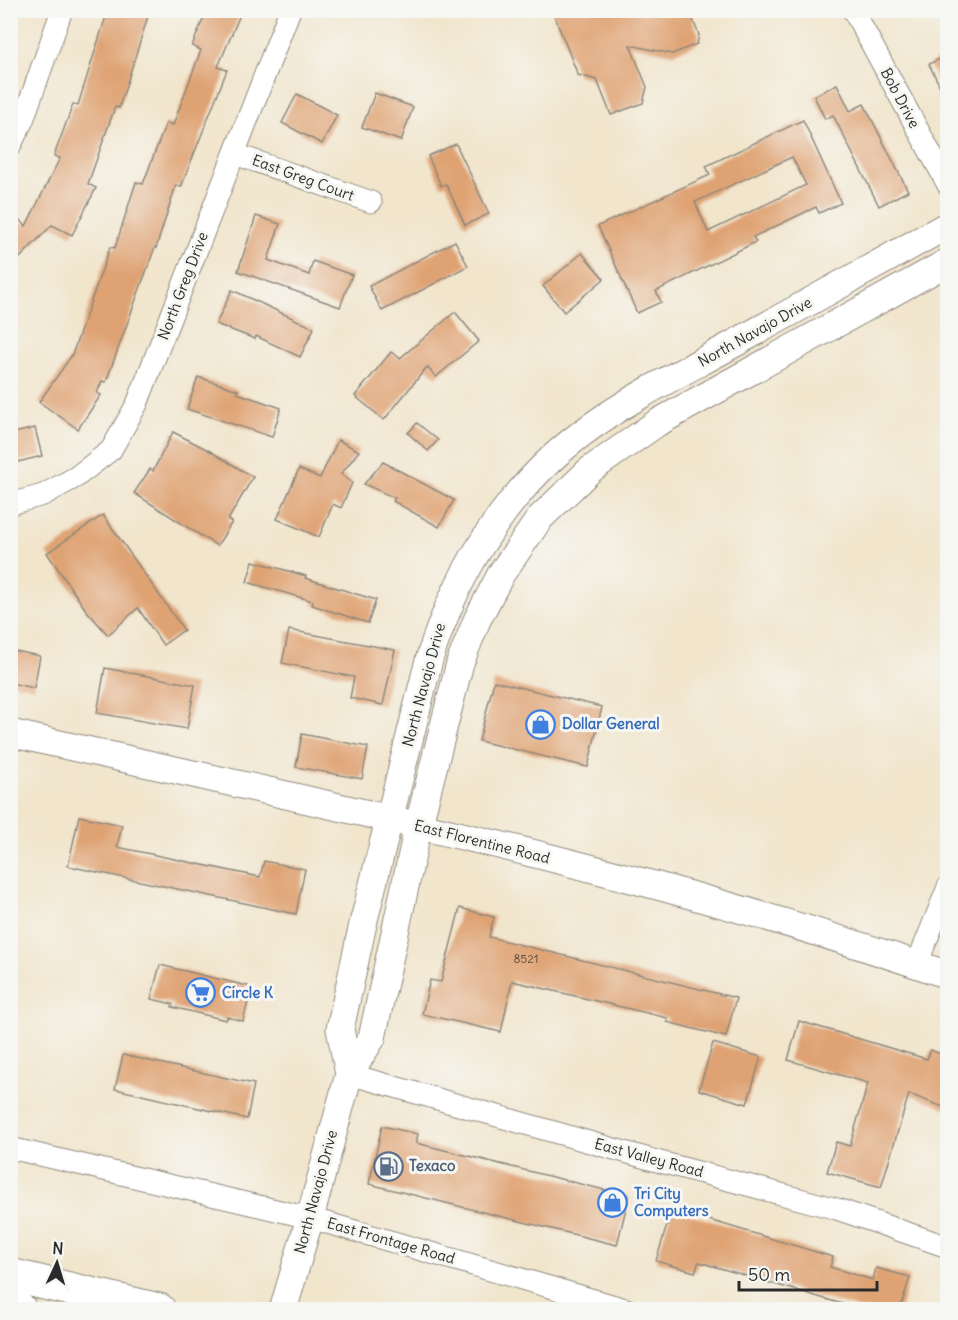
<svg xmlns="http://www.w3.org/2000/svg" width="958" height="1320" font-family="Delius,sans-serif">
<rect width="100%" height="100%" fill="#f6f6f2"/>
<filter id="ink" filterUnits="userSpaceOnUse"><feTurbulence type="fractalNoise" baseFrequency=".0167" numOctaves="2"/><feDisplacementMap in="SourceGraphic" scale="12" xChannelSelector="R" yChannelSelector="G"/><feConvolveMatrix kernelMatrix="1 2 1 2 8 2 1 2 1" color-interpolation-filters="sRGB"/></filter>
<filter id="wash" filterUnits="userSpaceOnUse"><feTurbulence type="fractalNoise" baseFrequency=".008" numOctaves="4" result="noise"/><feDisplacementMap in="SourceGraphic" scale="24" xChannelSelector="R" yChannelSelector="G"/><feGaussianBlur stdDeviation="1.35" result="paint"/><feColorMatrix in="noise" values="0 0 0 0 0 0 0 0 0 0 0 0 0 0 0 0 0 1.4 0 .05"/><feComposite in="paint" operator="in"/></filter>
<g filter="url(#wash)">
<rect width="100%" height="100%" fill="#f1e5cc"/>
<g id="blocks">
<g fill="#dfa373" fill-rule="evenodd">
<path d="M108,10h42l-31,98 -4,-1 -27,77 8,4 -24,47 -20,-10 -42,43v-42l8,-8 8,8 34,-68 -6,-2 19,-52 5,1z"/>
<path d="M207,10h35l-24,57 9,3 -46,117 -5,-2 -20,63 -1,-1 -49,135 -4,-1 -5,12 4,2 -23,34 -39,-27 33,-47 38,-108 5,1 21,-66 7,2 23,-61 7,2 28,-75 -9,-4z"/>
<path d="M552,10h137l10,25 -2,9 -25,10 -42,-9 17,42 -4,16 -32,12 -14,-35 -19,-5z"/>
<path d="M948,55v48l-19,-39z"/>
<path d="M837,84l13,27 14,-7 44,87 -29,15 -46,-91 -8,4 -11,-23z"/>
<path d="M375,93l38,14 -12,34 -39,-14z"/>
<path d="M297,94l40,21 -15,29 -40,-21z"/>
<path d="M803,120l38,83 -22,10 -3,-6 -63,30 3,5 -100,49 5,11 -24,11 -39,-87 112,-51 -4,-9zM792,157l14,28 -98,47 -13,-30z"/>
<path d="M456,144l33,70 -24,11 -19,-41 -5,2 -13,-30z"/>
<path d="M256,216l24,8 -12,36 41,15 4,-14 39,14 -12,32 -102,-36z"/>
<path d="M455,241l13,25 -86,45 -13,-25z"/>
<path d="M582,253l22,26 -40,33 -21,-26z"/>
<path d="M232,290l82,38 -14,29 -44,-21 -1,3 -39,-15z"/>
<path d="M455,312l24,29 -43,36 -9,-10 -43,53 -29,-24 36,-44 9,6z"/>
<path d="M198,377l40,13 -1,3 44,15 -9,29 -85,-28z"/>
<path d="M417,423l21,17 -10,11 -20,-18z"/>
<path d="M35,428l7,28 -32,8v-30z"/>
<path d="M173,432l37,19 43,26 -25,43 4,2 -15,24 -83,-53 16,-24 3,2z"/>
<path d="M338,440l21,11 -18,23 11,9 -11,25 -8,-4 -14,33 -42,-18 22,-50 21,9z"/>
<path d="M383,462l71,38 -15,27 -46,-26 2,-3 -31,-14z"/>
<path d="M103,515l81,115 -21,15 -25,-37 -30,27 -22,-25 -39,-57z"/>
<path d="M253,561l53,15 -1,2 71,22 -8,23 -56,-18 1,-4 -66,-19z"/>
<path d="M289,630l106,20 -12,55 -33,-7 4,-21 -72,-14z"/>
<path d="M10,650l30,6 -6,32 -24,-5z"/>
<path d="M105,668l90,17 -8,44 -90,-16z"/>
<path d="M494,681l108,26 -14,60 -109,-26z"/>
<path d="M302,734l66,13 -6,32 -66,-12z"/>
<path d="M79,816l43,9 -5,22 143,30 4,-16 41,8 -9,45 -228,-48z"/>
<path d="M460,908l34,9 -5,20 247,61 -10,39 -59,-15 1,-4 -156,-37 -11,51 -79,-18 8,-34 11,2z"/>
<path d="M160,965l92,22 -9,34 -16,-4 -1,3 -54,-13 1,-3 -22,-5z"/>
<path d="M799,1021l128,38 4,-9 17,7v52l-39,-15 -28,93 -54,-15 9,-30 14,4 18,-63 -80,-23z"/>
<path d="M713,1043l48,14 -14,47 -48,-14z"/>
<path d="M123,1055l131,29 -7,35 -132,-30z"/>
<path d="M382,1126l36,8 -2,9 213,53 -12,49 -248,-61z"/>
<path d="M672,1209l161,48 -3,10 43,13 3,-12 34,9 -10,33h-37l-164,-48 -4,10 -39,-11z"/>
</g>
</g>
</g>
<g filter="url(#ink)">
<use href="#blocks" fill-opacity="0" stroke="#8e887c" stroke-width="1.5"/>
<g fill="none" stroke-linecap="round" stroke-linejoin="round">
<defs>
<g id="minor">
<path d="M853,10l95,175"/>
<path d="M10,146l13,-26 39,-110"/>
<path d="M235,154l136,48"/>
<path d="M10,504l33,-9 33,-18 35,-27 26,-46 153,-394"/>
<path d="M917,964l31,-77"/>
<path d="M349,1074l304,86 184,49 111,38"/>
<path d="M10,1148l300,70 319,92"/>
</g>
<g id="tertiary">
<path d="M10,733c314,71 633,136 938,242"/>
<path d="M349,1074l-9,-45 23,-105 66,-264c29,-93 83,-178 163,-234 45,-32 97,-57 145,-84 70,-39 140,-78 211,-117"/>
<path d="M283,1310l27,-92 39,-144 23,-36 46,-211 42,-164 17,-43 24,-46 39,-56 50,-48 67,-47 291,-161"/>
</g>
<g id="primary">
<path d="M10,1275l149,35"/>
<path d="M10,1307l10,3"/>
</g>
</defs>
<use href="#minor" stroke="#8e887c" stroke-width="23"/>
<use href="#tertiary" stroke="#8e887c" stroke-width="29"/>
<use href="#primary" stroke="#8e887c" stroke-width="35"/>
<use href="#minor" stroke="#fff" stroke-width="21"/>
<use href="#tertiary" stroke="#fff" stroke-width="27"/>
<use href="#primary" stroke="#fff" stroke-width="33"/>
</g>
</g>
<defs>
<symbol id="shop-ring" viewBox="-11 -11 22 22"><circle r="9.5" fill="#f6f6f2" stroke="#3f7fe0" stroke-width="1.5"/><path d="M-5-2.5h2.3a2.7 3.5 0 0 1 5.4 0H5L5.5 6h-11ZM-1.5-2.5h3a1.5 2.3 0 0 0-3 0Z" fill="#3f7fe0"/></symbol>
<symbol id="supermarket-ring" viewBox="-11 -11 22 22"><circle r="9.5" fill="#f6f6f2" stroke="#3f7fe0" stroke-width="1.5"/><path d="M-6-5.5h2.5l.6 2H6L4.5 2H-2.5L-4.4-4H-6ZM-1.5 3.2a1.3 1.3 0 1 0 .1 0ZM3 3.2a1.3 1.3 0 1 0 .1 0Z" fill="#3f7fe0"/></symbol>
<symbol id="fuel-ring" viewBox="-11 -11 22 22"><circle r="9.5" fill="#f6f6f2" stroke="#5c6f8a" stroke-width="1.5"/><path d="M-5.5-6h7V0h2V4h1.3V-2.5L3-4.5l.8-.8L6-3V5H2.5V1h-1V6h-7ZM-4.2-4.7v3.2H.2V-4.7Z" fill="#5c6f8a"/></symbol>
</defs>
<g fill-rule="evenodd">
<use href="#shop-ring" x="524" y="708" width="33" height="33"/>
<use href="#supermarket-ring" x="184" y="976" width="33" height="33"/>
<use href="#fuel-ring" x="372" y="1150" width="33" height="33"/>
<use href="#shop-ring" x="596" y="1186" width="33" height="33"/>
</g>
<g text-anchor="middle" stroke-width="6" stroke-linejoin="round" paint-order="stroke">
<g font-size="12" fill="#58493d">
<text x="526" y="963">8521</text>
</g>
<g font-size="15" fill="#2b2b2b" stroke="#f6f6f2">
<text transform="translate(900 98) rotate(62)" y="5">Bob Drive</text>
<text transform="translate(303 178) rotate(20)" y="5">East Greg Court</text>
<text transform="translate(183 286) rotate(-69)" y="5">North Greg Drive</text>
<text transform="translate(755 332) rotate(-29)" y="5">North Navajo Drive</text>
<text transform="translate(424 685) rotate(-75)" y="5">North Navajo Drive</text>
<text transform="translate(482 842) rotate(14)" y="5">East Florentine Road</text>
<text transform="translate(649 1158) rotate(15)" y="5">East Valley Road</text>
<text transform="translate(316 1192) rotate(-75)" y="5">North Navajo Drive</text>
<text transform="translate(391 1241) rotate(16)" y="5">East Frontage Road</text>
</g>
<g font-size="15" font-weight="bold" fill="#366cbe" stroke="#f6f6f2" text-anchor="start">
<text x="562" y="729">Dollar General</text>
<text x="222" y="998">Circle K</text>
<text x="634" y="1199">Tri City<tspan x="634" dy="17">Computers</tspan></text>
</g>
<g font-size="15" font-weight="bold" fill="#4e5e75" stroke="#f6f6f2" text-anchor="start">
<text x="409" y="1171">Texaco</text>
</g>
</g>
<rect width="958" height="1320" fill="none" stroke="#f6f6f2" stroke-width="36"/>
<g transform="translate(57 1263) rotate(4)" stroke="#f6f6f2" stroke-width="4.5" paint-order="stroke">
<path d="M0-4.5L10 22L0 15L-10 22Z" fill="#2b2b2b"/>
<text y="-9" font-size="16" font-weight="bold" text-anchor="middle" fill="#2b2b2b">N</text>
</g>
<path d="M739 1281v9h138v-9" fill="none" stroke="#2b2b2b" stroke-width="3"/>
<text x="748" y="1281" font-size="18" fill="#2b2b2b" stroke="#f6f6f2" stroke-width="4.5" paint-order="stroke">50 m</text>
</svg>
